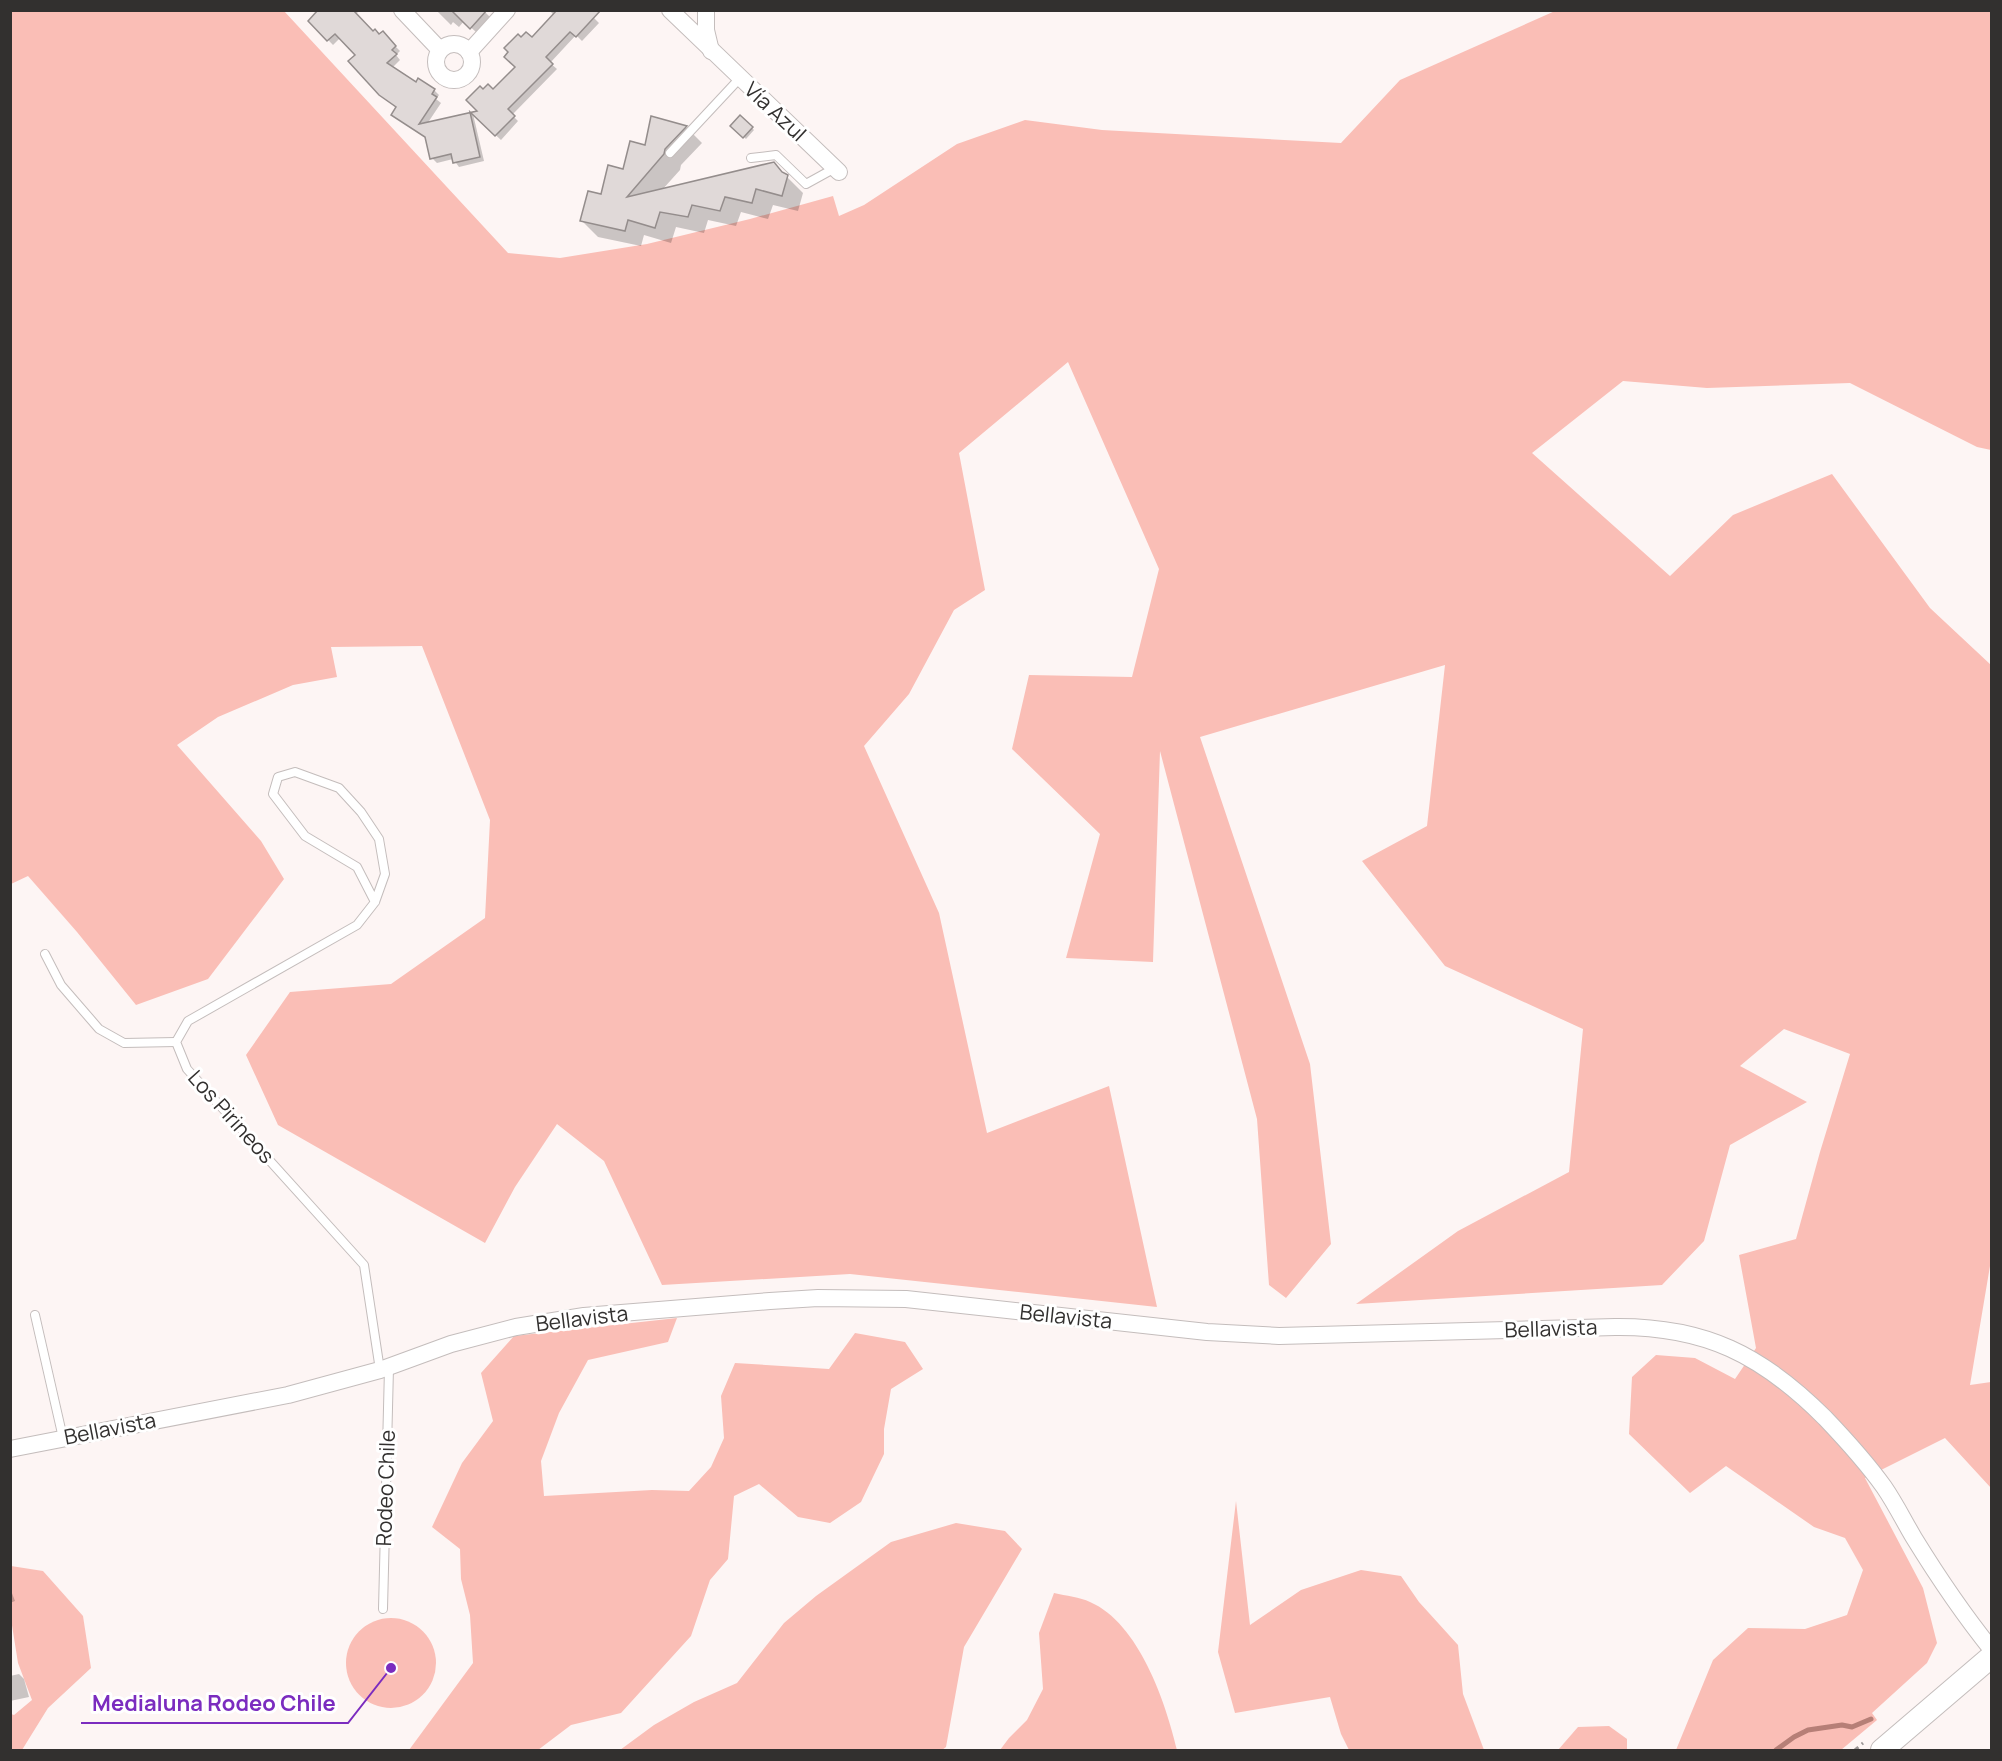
<svg xmlns="http://www.w3.org/2000/svg" width="2002" height="1761" font-family="Manrope,sans-serif">
<rect width="100%" height="100%" fill="#fdf5f4"/>
<g fill="#fabeb6">
<path d="M10,11h274l224,242 52,5 87,-14 103,-25 83,-23 6,20 25,-11 93,-61 68,-24 77,10 239,13 59,-63 155,-69h436v439l-14,-3 -127,-64 -143,5 -84,-7 -91,72 138,123 63,-61 99,-41 98,134 61,57 1,589 -22,131 21,-3v106l-46,-50 -80,40 58,110 14,55 -10,20 -55,50 5,7 -36,30h-165l37,-90 35,-32 57,1 42,-14 16,-45 -18,-32 -31,-11 -88,-61 -36,27 -61,-59 3,-57 24,-22 39,3 40,21 21,-31 -17,-93 57,-16 24,-87 30,-98 -66,-25 -44,37 67,36 -77,43 -26,96 -42,44 -306,19 102,-73 111,-59 14,-143 -138,-63 -83,-105 65,-35 18,-161 -245,72 110,327 21,180 -45,54 -17,-13 -12,-166 -97,-368 -7,211 -87,-4 34,-124 -88,-85 17,-74 103,2 27,-108 -91,-207 -109,91 26,137 -31,20 -45,84 -45,52 75,167 48,220 122,-47 48,221 -307,-33 -188,11 -58,-124 -47,-37 -42,63 -30,56 -207,-118 -32,-70 44,-63 101,-8 94,-66 5,-98 -68,-174 -91,1 6,30 -44,8 -75,32 -41,28 84,96 23,38 -76,100 -72,26 -59,-73 -49,-56 -17,8z"/>
<path d="M677,1318l-9,24 -80,18 -29,53 -18,48 3,35 108,-6 37,1 22,-24 13,-29 -3,-42 14,-33 94,6 26,-36 50,9 18,27 -32,20 -7,40v25l-23,48 -31,21 -32,-6 -39,-33 -25,12 -6,63 -18,21 -19,56 -70,77 -50,12 -33,25h-129l64,-87 -3,-48 -9,-36 -1,-30 -28,-22 30,-64 31,-42 -12,-48 33,-37z"/>
<path d="M1236,1501l14,124 51,-35 60,-20 40,6 18,26 39,43 5,49 21,56h-135l-8,-16 -11,-37 -95,16 -17,-61z"/>
<path d="M956,1523l49,8 17,18 -58,98 -18,100 -4,3h-322l34,-25 40,-23 43,-19 47,-60 32,-27 75,-54z"/>
<path d="M11,1566l32,5 40,45 8,52 -43,40 -26,42h-11v-36l3,1 18,-15 -14,-37 -7,-44z"/>
<path d="M1054,1593c12,3 26,4 36,9 49,21 76,101 87,148h-177l9,-12 18,-18 16,-31 -4,-56z"/>
<circle cx="391" cy="1663" r="45"/>
<path d="M1609,1726l18,13v11h-69l20,-23z"/>
</g>
<g fill="#0003">
<path d="M359,10l-3,5 17,18 7,3 3,-2 17,17 -4,4 4,5 -8,8 24,16 18,6 5,5 -3,4 5,4 -14,21 53,-12 3,-21h11l23,-24 4,-28h11l23,-23 -6,-6h49l-6,6 7,7 -17,18 -6,-6 -26,28 7,6 -45,46 6,6 -17,19 -28,-26 11,47 -25,6 -6,-8 -16,4 -5,-5 -5,-19 -29,-20 -1,-11 -17,-14 -23,-39 -17,-17 -7,7 -23,-24 7,-7 -4,-3z"/>
<path d="M436,10h47l7,7 -14,15 -12,-11 -5,6 -6,-5 -2,3z"/>
<path d="M740,117l14,13 -8,9 -14,-13z"/>
<path d="M686,127l16,16 -21,22 -1,5 -18,20 112,-26 29,29 -5,18 -25,-6 -5,14 -27,-7 -5,14 -28,-6 -4,13 -28,-6 -5,16 -27,-8 -3,11 -43,-9 -16,-16 64,-74z"/>
<path d="M10,1588l5,13 -5,2z"/>
<path d="M19,1674l5,5 5,18 -19,4v-25z"/>
</g>
<g fill="none" stroke-linecap="round" stroke-linejoin="round">
<path stroke="#b67f77" stroke-width="5" d="M1776,1750l18,-13 14,-7 34,-5 10,2 19,-8"/>
</g>
<g fill="#e0d9d8" stroke="#948d8c" stroke-width="1.5">
<path d="M318,10h35l20,21 2,-2 4,5 4,-3 13,15 -4,4 5,4 -10,9 29,19 2,-4 17,11 -3,5 5,3 -18,27 58,-13 -11,-11 14,-14 3,3 5,-5 5,5 22,-22 -11,-10 4,-5 -4,-4 14,-14 3,3 5,-5 6,5 25,-27h44l-25,27 -6,-5 -24,25 7,7 -45,45 7,7 -20,20 -25,-24 10,45 -27,6 -2,-9 -21,5 -5,-22 -34,-22 5,-8 -17,-12 -31,-34 7,-6 -20,-21 -8,7 -19,-20z"/>
<path d="M451,10h36l-17,19z"/>
<path d="M740,115l13,12 -10,11 -13,-12z"/>
<path d="M651,116l36,10 -22,23 -1,5 -37,43 147,-35 8,10 6,3 -6,21 -26,-7 -4,14 -27,-6 -5,14 -28,-6 -4,12 -28,-5 -5,16 -27,-8 -3,11 -45,-10 8,-30 13,3 7,-29 15,4 7,-28 15,4z"/>
</g>
<g fill="none" stroke-linecap="round" stroke-linejoin="round">
<defs>
<g id="service">
<path d="M670,153l70,-75"/>
<path d="M751,158l25,-3 30,29 29,-16"/>
<path d="M375,902l-18,-35 -52,-31 -32,-42 5,-17 17,-5 44,16 22,24 18,27 6,35 -10,28 -18,23 -169,96 -12,21 11,27 177,196 16,105"/>
<path d="M45,954l16,31 38,44 25,14 52,-1"/>
<path d="M35,1315l28,123"/>
<path d="M383,1609l6,-241"/>
</g>
<g id="minor">
<path d="M402,10l38,40"/>
<path d="M670,10l169,162"/>
<path d="M706,10v20l5,21"/>
<circle cx="454" cy="62" r="18"/>
<path d="M469,52l38,-42"/>
<path d="M10,1449l278,-54 92,-25 71,-26 65,-17 68,-11 186,-15 48,-3 88,1 301,33 72,4 336,-9c90,-1 147,28 210,91 21,22 41,44 59,69 11,16 20,34 30,51 24,39 49,76 78,112"/>
</g>
<path id="secondary" d="M1882,1750l110,-94"/>
</defs>
<use href="#service" stroke="#c4bdbc" stroke-width="10"/>
<use href="#minor" stroke="#c4bdbc" stroke-width="18"/>
<use href="#secondary" stroke="#c4bdbc" stroke-width="24"/>
<path stroke="#9a9594" stroke-width="3" stroke-dasharray="4.5 4.5" stroke-linecap="butt" d="M1855,1750l8,-7"/>
<use href="#service" stroke="#fff" stroke-width="8"/>
<use href="#minor" stroke="#fff" stroke-width="16"/>
<use href="#secondary" stroke="#fff" stroke-width="22"/>
</g>
<g text-anchor="middle" stroke-width="6" stroke-linejoin="round" paint-order="stroke">
<g font-size="21" fill="#32302f" stroke="#fff">
<text transform="translate(775 112) rotate(43)" y="7">Vía Azul</text>
<text transform="translate(231 1117) rotate(48)" y="7">Los Pirineos</text>
<text transform="translate(1066 1317) rotate(6)" y="7">Bellavista</text>
<text transform="translate(582 1319) rotate(-7)" y="7">Bellavista</text>
<text transform="translate(1551 1329) rotate(-2)" y="7">Bellavista</text>
<text transform="translate(110 1429) rotate(-11)" y="7">Bellavista</text>
<text transform="translate(386 1488) rotate(-88)" y="7">Rodeo Chile</text>
</g>
</g>
<path fill="none" stroke="#7b2cbf" stroke-width="2" d="M391 1668L348 1723H81"/>
<circle fill="#7b2cbf" stroke="#fff" stroke-width="2" cx="391" cy="1668" r="6"/>
<g font-size="22" text-anchor="middle" font-weight="bold" fill="#7b2cbf" stroke="#fff" stroke-width="6" stroke-linejoin="round" paint-order="stroke">
<text x="214" y="1711">Medialuna Rodeo Chile</text>
</g>
<rect width="2002" height="1761" fill="none" stroke="#32302f" stroke-width="24"/>
</svg>
